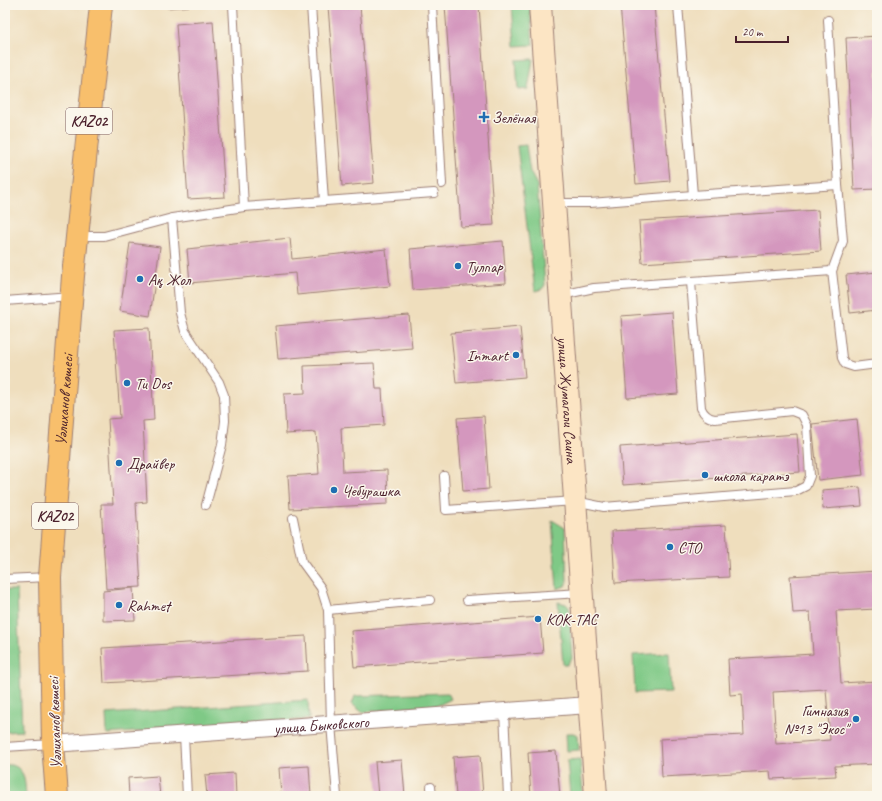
<svg xmlns="http://www.w3.org/2000/svg" width="882" height="801" font-family="Caveat,sans-serif">
<rect width="100%" height="100%" fill="#fbf7ec"/>
<filter id="ink" filterUnits="userSpaceOnUse"><feTurbulence type="fractalNoise" baseFrequency=".025" numOctaves="2"/><feDisplacementMap in="SourceGraphic" scale="8" xChannelSelector="R" yChannelSelector="G"/><feConvolveMatrix kernelMatrix="1 2 1 2 8 2 1 2 1" color-interpolation-filters="sRGB"/></filter>
<filter id="wash" filterUnits="userSpaceOnUse"><feTurbulence type="fractalNoise" baseFrequency=".012" numOctaves="4" result="noise"/><feDisplacementMap in="SourceGraphic" scale="16" xChannelSelector="R" yChannelSelector="G"/><feGaussianBlur stdDeviation="0.9" result="paint"/><feColorMatrix in="noise" values="0 0 0 0 0 0 0 0 0 0 0 0 0 0 0 0 0 1.4 0 .05"/><feComposite in="paint" operator="in"/></filter>
<g filter="url(#wash)">
<rect width="100%" height="100%" fill="#efdebd"/>
<g fill="#7fc986" stroke="#647458">
<path d="M512,5h18l3,40 -18,1z"/>
<path d="M533,59l-5,30 -10,1 -2,-30z"/>
<path d="M526,145l4,27 7,13 8,100 -3,4 -7,2 -18,-145z"/>
<path d="M552,520l13,8 2,53 -2,5 -8,3z"/>
<path d="M5,590h12l5,141 -17,1z"/>
<path d="M558,602l8,2 3,3 3,51 -5,7h-4z"/>
<path d="M669,653l2,39 -36,1 -2,-38z"/>
<path d="M448,693l3,6 -12,6 -77,7 -10,-8 3,-8z"/>
<path d="M308,700l1,19 -202,15 -1,-20z"/>
<path d="M566,733h7l5,2 1,15 -12,1z"/>
<path d="M580,759l3,33 -6,4h-7l-3,-36z"/>
<path d="M5,765c20,-2 20,17 21,31h-21z"/>
</g>
<g id="blocks">
<g fill="#d497be" fill-rule="evenodd">
<path d="M167,5h27v1l-27,2z"/>
<path d="M344,5h16l14,178 -32,3 -14,-180z"/>
<path d="M445,5h34l15,220 -33,2z"/>
<path d="M620,5h34l16,176 -34,3z"/>
<path d="M213,21l12,176 -37,2 -12,-175z"/>
<path d="M877,36v153l-23,1 -8,-152z"/>
<path d="M818,210l3,41 -179,12 -3,-42z"/>
<path d="M290,238l2,21 94,-10 4,37 -93,9 -2,-22 -105,10 -3,-34z"/>
<path d="M503,241l3,42 -93,7 -3,-41z"/>
<path d="M130,243l30,4 -10,69 -30,-5z"/>
<path d="M877,272v38l-27,3 -4,-38z"/>
<path d="M672,312l6,82 -51,4 -6,-82z"/>
<path d="M409,315l3,33 -134,11 -3,-33z"/>
<path d="M520,327l5,50 -69,6 -5,-50z"/>
<path d="M149,328l5,92 -11,1 4,81 -11,1 5,84 -35,2 -5,-85h12l-5,-85 12,-1 -6,-88z"/>
<path d="M374,363l2,26h6l2,36 -43,3 2,44 44,-2 1,34 -98,5 -2,-33 31,-2 -3,-42 -30,2 -2,-40 21,-1 -1,-27z"/>
<path d="M484,416l5,73 -26,2 -6,-73z"/>
<path d="M857,419l6,56 -45,5 -6,-56z"/>
<path d="M797,434l3,38 -177,13 -3,-38z"/>
<path d="M860,487l2,19 -39,3 -1,-19z"/>
<path d="M726,525l3,52 -114,6 -3,-52z"/>
<path d="M877,571v38l-41,2 5,72 36,-2v83l-42,2 1,10 -65,3 -1,-8 -108,6 -2,-38 84,-4 -2,-41 -12,1 -2,-36 85,-5 -3,-42 -17,1 -3,-37zM826,689l4,51 -54,4 -3,-52z"/>
<path d="M133,588l2,32 -32,1v-30z"/>
<path d="M540,617l3,36 -189,14 -3,-36z"/>
<path d="M306,636l2,35 -204,12 -2,-35z"/>
<path d="M556,751l4,45h-29l-3,-43z"/>
<path d="M480,755l3,41h-27l-3,-39z"/>
<path d="M402,760l3,36h-27l-3,-34z"/>
<path d="M309,766l2,30h-30l-2,-28z"/>
<path d="M235,773l1,23h-29l-2,-21z"/>
<path d="M158,776l2,20h-31l-1,-18z"/>
</g>
</g>
</g>
<g filter="url(#ink)">
<use href="#blocks" fill-opacity="0" stroke="#9c7e74" stroke-width="1"/>
<g fill="none" stroke-linecap="round" stroke-linejoin="round">
<defs>
<g id="lane">
<path d="M233,5l11,202"/>
<path d="M311,5l13,196"/>
<path d="M432,5l10,179"/>
<path d="M678,5l15,190"/>
<path d="M838,185l5,56 -11,30 10,87 3,6 9,3 23,-3"/>
<path d="M555,203h35l103,-8 145,-10 -10,-165"/>
<path d="M172,218l8,95 5,18 34,51 5,13 1,26 -3,24 -16,60"/>
<path d="M77,236h27l68,-18 72,-11 190,-14"/>
<path d="M562,295l32,-7 238,-17"/>
<path d="M5,301l66,-5"/>
<path d="M444,476l2,34 129,-9 29,6 192,-16 10,-5 4,-10 -3,-51 -5,-10 -10,-4 -77,8c-7,-1 -11,-4 -14,-11l-10,-126"/>
<path d="M293,518l9,44 19,26 7,22 3,114 6,72"/>
<path d="M5,579l44,-2"/>
<path d="M467,600l114,-7"/>
<path d="M328,610l102,-10"/>
<path d="M504,712l4,84"/>
<path d="M184,735l3,61"/>
<path d="M5,747l47,-3"/>
<path d="M431,787l1,9"/>
</g>
<g id="street">
<path id="s1" d="M53,744l536,-39"/>
</g>
<g id="secondary">
<path id="s2" d="M540,5l56,791"/>
</g>
<g id="highway">
<path id="s3" d="M57,796l-4,-52 -3,-167 23,-301 28,-271"/>
</g>
</defs>
<use href="#lane" stroke="#9c7e74" stroke-width="10"/>
<use href="#street" stroke="#9c7e74" stroke-width="18"/>
<use href="#secondary" stroke="#9c7e74" stroke-width="24"/>
<use href="#highway" stroke="#9c7e74" stroke-width="24"/>
<use href="#lane" stroke="#fff" stroke-width="8"/>
<use href="#street" stroke="#fff" stroke-width="16"/>
<use href="#secondary" stroke="#fce5c4" stroke-width="22"/>
<use href="#highway" stroke="#f8bf6c" stroke-width="22"/>
</g>
</g>
<g fill="#1f6fb2" stroke="#fbf7ec" stroke-width="1.5">
<path d="M482 111h4v4h4v4h-4v4h-4v-4h-4v-4h4z"/>
<circle cx="458" cy="266" r="4"/>
<circle cx="140" cy="279" r="4"/>
<circle cx="516" cy="355" r="4"/>
<circle cx="127" cy="383" r="4"/>
<circle cx="119" cy="463" r="4"/>
<circle cx="705" cy="475" r="4"/>
<circle cx="334" cy="490" r="4"/>
<circle cx="670" cy="547" r="4"/>
<circle cx="119" cy="605" r="4"/>
<circle cx="538" cy="619" r="4"/>
<circle cx="856" cy="719" r="4"/>
</g>
<g text-anchor="middle" stroke-width="3" stroke-linejoin="round" paint-order="stroke">
<g fill="#fbf7ec" stroke="#7f6065" stroke-width="1">
<rect x="66" y="108" width="46" height="26" rx="3"/>
<rect x="32" y="503" width="46" height="26" rx="3"/>
</g>
<g font-size="15" font-weight="bold" fill="#4a1f2b">
<text x="89" y="126">KАZ02</text>
<text x="55" y="521">KАZ02</text>
</g>
<g font-size="16" fill="#4a1f2b" stroke="#fbf7ec" text-anchor="start">
<text x="492" y="123">Зелёная</text>
<text x="466" y="272">Тулпар</text>
<text x="148" y="285">Ақ Жол</text>
<text x="508" y="361" text-anchor="end">Inmart</text>
<text x="135" y="389">Tu Dos</text>
<text x="127" y="469">Драйвер</text>
<text x="713" y="481">школа каратэ</text>
<text x="342" y="496">Чебурашка</text>
<text x="678" y="553">СТО</text>
<text x="127" y="611">Rahmet</text>
<text x="546" y="625">КОК-ТАС</text>
<text x="848" y="716" text-anchor="end">Гимназия<tspan x="848" dy="18">№13 "Экос"</tspan></text>
</g>
<g font-size="16" fill="#4a1f2b" stroke="#fbf7ec">
<text dy="6" stroke="none"><textPath href="#s3" startOffset="397">Уәлиханов көшесі</textPath></text>
<text dy="6" stroke="none"><textPath href="#s2" startOffset="396">улица Жумагали Саина</textPath></text>
<text transform="translate(54 723) rotate(-92)" y="6">Уәлиханов көшесі</text>
<text dy="6" stroke="none"><textPath href="#s1" startOffset="269">улица Быковского</textPath></text>
</g>
</g>
<rect width="882" height="801" fill="none" stroke="#fbf7ec" stroke-width="20"/>
<path d="M736 36v6h52v-6" fill="none" stroke="#4a1f2b" stroke-width="2"/>
<text x="742" y="36" font-size="12" fill="#4a1f2b" stroke="#fbf7ec" stroke-width="3" paint-order="stroke">20 m</text>
</svg>
